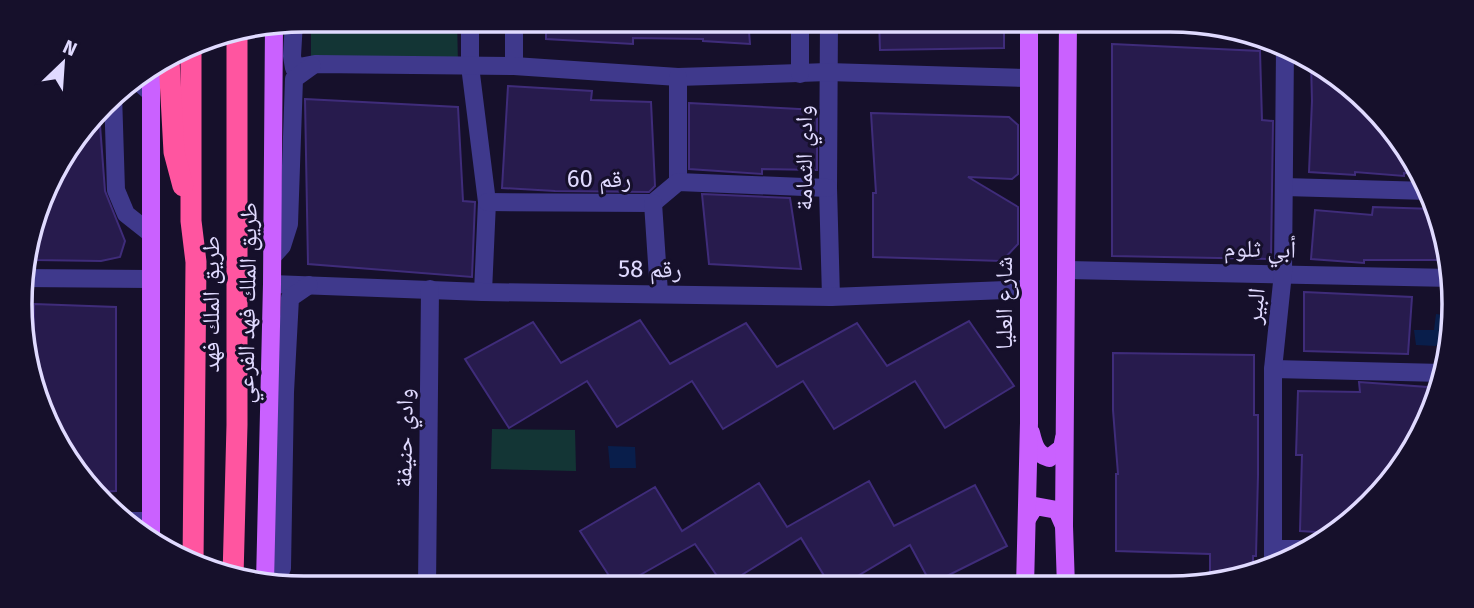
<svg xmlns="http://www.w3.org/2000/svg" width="1474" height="608" font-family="'Fira Sans','Noto Naskh Arabic',sans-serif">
<rect width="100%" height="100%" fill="#16102b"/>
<g fill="#133535">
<path d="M311,19h146l1,46 -147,-5z"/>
<path d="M492,429l83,1 1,41 -85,-2z"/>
</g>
<g fill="#091e4b">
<path d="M1436,314l7,1v22l-7,9 -20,-1 -2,-15h20z"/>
<path d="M608,446l27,1 1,21h-26z"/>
</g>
<g fill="#271b4d" stroke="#3f2c7a" stroke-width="2">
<path d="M546,19h202l2,25 -47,-3v-2l-70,-1v6l-87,-5z"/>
<path d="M879,19h125v29l-124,2z"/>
<path d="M1112,44l148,7 2,69 11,1 -2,138 -159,-3z"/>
<path d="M1311,63l46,27 65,84 -18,-1v3l-49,-4v3l-46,-3 3,-71z"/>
<path d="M508,86l84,5 -1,9 60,2 4,84 -6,6 -94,-1 -53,-3z"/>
<path d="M305,99l153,8 5,94 12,1 -3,75 -164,-13z"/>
<path d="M689,103l128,7v60l-55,-1v5l-73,-5z"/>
<path d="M99,112l6,79 20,50 -5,16 -19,4 -66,-1 -3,-23 25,-75z"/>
<path d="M871,113l138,4 9,8v49l-6,5 -44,-2 50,30v37l-16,17 -129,-4v-64h3z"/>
<path d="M702,194l88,4 11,71 -92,-5z"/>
<path d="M1373,207l61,2 13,51h-83v3l-53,-4 4,-49 57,5z"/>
<path d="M1304,292l108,5 -4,57 -104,-3z"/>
<path d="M34,304l82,3v184l-19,1 -39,-45 -25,-65z"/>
<path d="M640,320l30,44 76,-41 31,44 80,-44 30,43 82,-45 45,65 -69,42 -30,-47 -81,48 -31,-48 -80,48 -31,-48 -75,46 -30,-46 -78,47 -44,-69 68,-37 28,41z"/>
<path d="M1113,353l141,2v60h4v60l-2,81h-3v18l-43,12v-32l-94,-3v-77h2l-5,-64z"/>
<path d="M1359,382l82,6 -1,7 -33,67 -50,56 -23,15 -34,-2 2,-76h-6l2,-64 62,1z"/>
<path d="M869,481l25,45 81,-41 32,61 -76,38 -21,-39 -71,42h-8l-30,-49 -77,48 -29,-42 -78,44 -37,-57 75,-44 27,44 77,-48 28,44z"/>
</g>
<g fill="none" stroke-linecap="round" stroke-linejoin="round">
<g stroke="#3f398c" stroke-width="18">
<path d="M470,19v47l17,136 -4,90"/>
<path d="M514,19v47"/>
<path d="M829,19l-1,169 3,109"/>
<path d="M294,21l-2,35 2,12 21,-4 199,2 164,11 150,-5 200,6"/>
<path d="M800,74v-55"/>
<path d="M135,79l15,13"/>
<path d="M113,94l3,96 10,24 24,19"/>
<path d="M678,182v-105"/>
<path d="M1284,187l145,4"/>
<path d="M487,202l166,1 25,-21 150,6"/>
<path d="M653,203l6,90"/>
<path d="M273,256l9,-10 7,-22 5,-145 18,-13"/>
<path d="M1067,270l385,8"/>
<path d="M22,278l128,1"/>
<path d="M272,284l211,8 348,5 197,-8"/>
<path d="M1273,369l170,4"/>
<path d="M123,521h27"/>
<path d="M1273,549h35"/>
<path d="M1273,569v-200l10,-96 2,-225"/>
<path d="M275,584l7,-16 3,-176 5,-94 19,-13"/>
<path d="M427,588l3,-299"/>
</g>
<g stroke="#ca61ff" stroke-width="18">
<path d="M1031,433c3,12 5,21 18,25l13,-10 2,-10"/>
<path d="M1027,519l8,-13 22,4 7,16"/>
<path d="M151,541v-471"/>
<path d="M265,582l7,-298 2,-260"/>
<path d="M1025,587l4,-164v-404"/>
<path d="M1066,587l-2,-61 4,-507"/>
</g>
<g stroke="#ff55a0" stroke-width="21">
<path d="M191,47v174l5,41 -3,301"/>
<path d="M169,60l5,92 9,34"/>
<path d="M233,577l4,-152v-395"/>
</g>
</g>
<g text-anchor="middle" stroke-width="6" stroke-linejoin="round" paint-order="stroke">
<g font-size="24" fill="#e0daff" stroke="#16102b">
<text transform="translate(804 158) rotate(-90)" y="8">وادي الثمامة</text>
<text x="599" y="187">رقم 60</text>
<text transform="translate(1260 249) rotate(1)" y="8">أبي ثلوم</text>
<text transform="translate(650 269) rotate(1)" y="8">رقم 58</text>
<text transform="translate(247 303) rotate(-89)" y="8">طريق الملك فهد الفرعي</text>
<text transform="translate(1004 303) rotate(-90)" y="8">شارع العليا</text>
<text transform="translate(211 304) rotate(-90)" y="8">طريق الملك فهد</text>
<text transform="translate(1255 306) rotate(-84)" y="8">البير</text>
<text transform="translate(404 438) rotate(-89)" y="8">وادي حنيفة</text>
</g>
</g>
<path d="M0 0H1474V608H0ZM304 32H1170A272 272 0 0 1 1442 304V304A272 272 0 0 1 1170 576H304A272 272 0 0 1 32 304V304A272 272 0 0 1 304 32Z" fill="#16102b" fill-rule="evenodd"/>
<path fill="none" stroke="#e0daff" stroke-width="3.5" d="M304 32H1170A272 272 0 0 1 1442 304V304A272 272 0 0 1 1170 576H304A272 272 0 0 1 32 304V304A272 272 0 0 1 304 32Z"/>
<g transform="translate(63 63) rotate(25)" stroke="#16102b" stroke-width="5" paint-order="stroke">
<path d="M0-5L12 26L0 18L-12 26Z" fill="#e0daff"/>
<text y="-10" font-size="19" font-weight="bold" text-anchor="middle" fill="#e0daff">N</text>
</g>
</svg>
